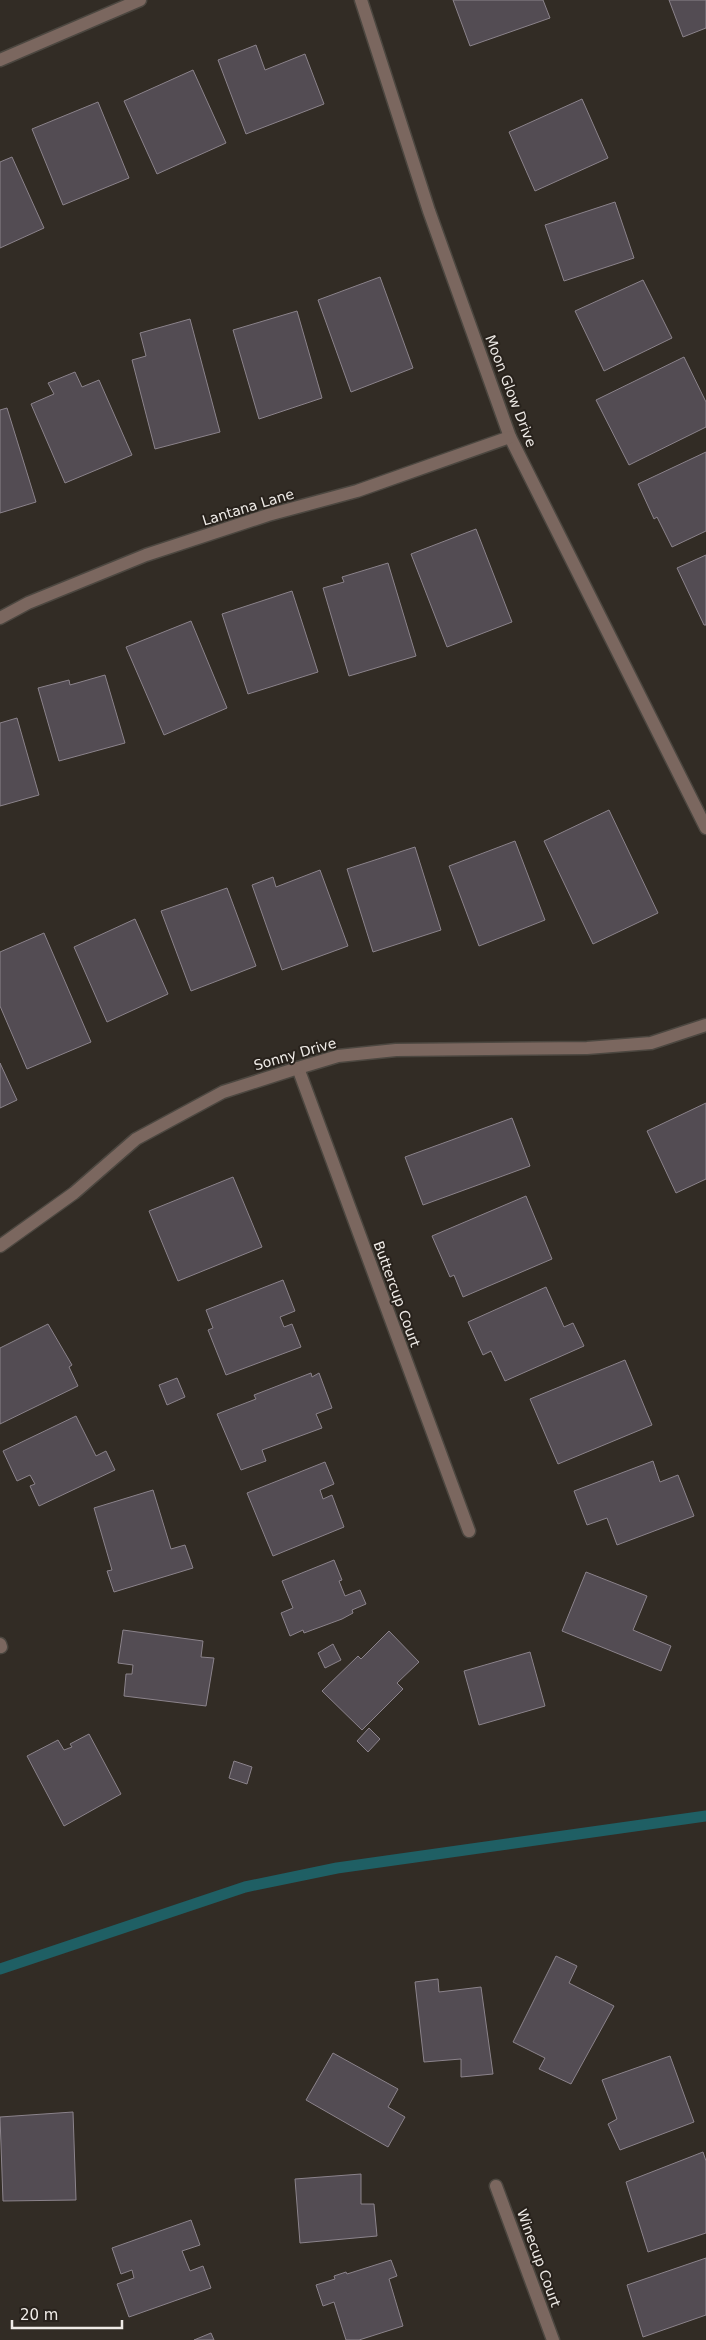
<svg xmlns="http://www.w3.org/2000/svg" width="706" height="2340" font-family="'DejaVu Sans',sans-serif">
<rect width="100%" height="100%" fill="#322c25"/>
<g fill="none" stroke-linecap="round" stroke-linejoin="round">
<path stroke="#1f5f64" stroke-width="11" d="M0,1969l245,-82 92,-19 369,-52"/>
</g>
<g fill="#534c53" stroke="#8b838b">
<path d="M453,0h90l7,18 -80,28z"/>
<path d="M669,0h37v28l-23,9z"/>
<path d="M256,45l9,25 40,-16 19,50 -78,30 -28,-74z"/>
<path d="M193,70l33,73 -69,31 -33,-73z"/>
<path d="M582,99l26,59 -73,33 -26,-59z"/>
<path d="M98,102l31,76 -66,27 -31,-76z"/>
<path d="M12,157l32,71 -44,20v-86z"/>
<path d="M615,202l19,56 -70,23 -19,-56z"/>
<path d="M380,277l33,91 -62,24 -33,-92z"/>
<path d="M643,280l29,58 -68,33 -29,-60z"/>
<path d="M297,311l25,87 -63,21 -26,-89z"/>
<path d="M190,319l30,113 -65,17 -23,-89 14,-4 -6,-23z"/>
<path d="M684,357l22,45v25l-77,38 -33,-65z"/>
<path d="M75,372l7,15 17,-7 33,75 -67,28 -34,-79 23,-10 -6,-11z"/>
<path d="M7,408l29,94 -36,11v-103z"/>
<path d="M706,452v79l-34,16 -15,-30 -3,2 -16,-35z"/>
<path d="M476,529l36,93 -65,25 -36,-93z"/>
<path d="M706,555v70h-2l-27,-57z"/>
<path d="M388,563l28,93 -67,20 -26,-88 21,-6 -2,-5z"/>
<path d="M292,591l26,81 -70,22 -26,-80z"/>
<path d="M191,621l36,87 -63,27 -38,-88z"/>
<path d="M105,675l20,68 -66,18 -21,-73 31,-8 1,5z"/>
<path d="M17,718l22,77 -39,11v-83z"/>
<path d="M609,810l49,103 -65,31 -49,-103z"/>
<path d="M515,841l30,79 -66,26 -30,-80z"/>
<path d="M415,847l26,83 -68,22 -26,-83z"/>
<path d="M320,870l28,76 -66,24 -30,-85 21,-8 3,10z"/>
<path d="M227,888l29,78 -65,25 -30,-80z"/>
<path d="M135,919l33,75 -61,28 -33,-75z"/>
<path d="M44,933l47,109 -64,27 -27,-63v-54z"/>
<path d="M0,1063l17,37 -17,8z"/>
<path d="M706,1103v76l-30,14 -29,-62z"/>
<path d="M512,1118l18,48 -107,39 -18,-48z"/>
<path d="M233,1177l29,70 -84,34 -29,-70z"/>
<path d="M526,1196l26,63 -89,38 -9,-22 -4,2 -18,-41z"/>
<path d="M283,1280l12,31 -15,6 4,10 8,-3 9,23 -75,28 -18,-45 5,-2 -7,-18z"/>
<path d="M546,1287l18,40 9,-4 11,23 -79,35 -14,-30 -8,4 -15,-33z"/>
<path d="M48,1324l24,41 -3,2 9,19 -78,38v-76z"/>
<path d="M625,1360l27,65 -94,39 -28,-65z"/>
<path d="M311,1373l1,4 7,-4 13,35 -16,6 6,14 -60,22 4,11 -25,9 -24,-56 39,-15 -2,-4z"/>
<path d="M177,1378l8,19 -18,8 -8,-20z"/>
<path d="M76,1416l20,40 10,-5 9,19 -76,36 -9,-20 5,-2 -5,-9 -13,6 -14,-30z"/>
<path d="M653,1461l7,21 18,-7 16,41 -77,29 -10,-27 -20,7 -13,-34z"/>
<path d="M325,1462l9,22 -14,6 3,9 9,-4 12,32 -71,29 -26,-63z"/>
<path d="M153,1490l18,59 14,-4 8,23 -79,24 -7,-21 5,-1 -18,-62z"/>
<path d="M334,1560l8,20 -3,1 6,15 15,-6 6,14 -14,6 1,3 -11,6 -38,14 -1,-3 -13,6 -9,-23 12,-5 -11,-27z"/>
<path d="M586,1572l61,24 -14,34 38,16 -10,25 -99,-40z"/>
<path d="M123,1630l80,11 -2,16 13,1 -8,48 -82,-10 2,-22h6l1,-9 -15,-2z"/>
<path d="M389,1631l30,31 -22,21 6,6 -41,41 -40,-39 36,-35 3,3z"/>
<path d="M333,1644l8,16 -16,8 -7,-15z"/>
<path d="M530,1652l15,54 -66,19 -15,-54z"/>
<path d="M369,1728l11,11 -12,13 -11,-11z"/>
<path d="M89,1734l32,60 -57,32 -37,-70 31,-16 6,10 8,-3 -2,-3z"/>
<path d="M234,1761l18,6 -5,17 -18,-6z"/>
<path d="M556,1956l21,10 -8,17 45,23 -43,78 -32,-15 6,-11 -32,-16z"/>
<path d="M438,1979l1,13 42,-5 12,87 -32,3v-18l-37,3 -9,-80z"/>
<path d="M333,2053l65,36 -10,18 17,10 -17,30 -82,-47z"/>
<path d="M670,2056l24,66 -74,28 -12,-26 9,-5 -15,-39z"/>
<path d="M73,2112l3,88 -73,1 -3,-84z"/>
<path d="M703,2152l3,9v72l-58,19 -22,-70z"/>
<path d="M361,2174v30h13l3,32 -77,7 -5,-64z"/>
<path d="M191,2220l9,25 -18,6 8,20 13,-5 8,22 -82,29 -12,-33 17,-6 -2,-8 -11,4 -9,-26z"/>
<path d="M706,2258v57l-63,22 -16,-52z"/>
<path d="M391,2260l6,16 -8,3 14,47 -44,14h-13l-12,-38 -11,4 -7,-21 19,-6 -1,-3 12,-4 1,2z"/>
<path d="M211,2333l3,7h-20z"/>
</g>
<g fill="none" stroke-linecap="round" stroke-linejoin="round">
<defs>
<g id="minor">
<path d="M361,0l68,211 81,226 196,391"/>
<path d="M0,60l140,-60"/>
<path d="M0,618l28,-15 118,-48 122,-40 89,-24 153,-54"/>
<path d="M298,1068l171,463"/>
<path d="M0,1644l1,3"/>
<path d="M496,2186l57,154"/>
</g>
<path id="tertiary" d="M0,1246l74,-53 62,-54 87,-47 75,-24 40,-12 58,-6 191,-2 64,-5 55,-18"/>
</defs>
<use href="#minor" stroke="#4c4740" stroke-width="15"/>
<use href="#tertiary" stroke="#4c4740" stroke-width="15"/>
<use href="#minor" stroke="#7b675f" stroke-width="12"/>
<use href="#tertiary" stroke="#7b675f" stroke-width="12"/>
</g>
<g text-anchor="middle" stroke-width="4" stroke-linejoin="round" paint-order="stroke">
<g font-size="14" fill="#efebe7" stroke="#28221c">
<text transform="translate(511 391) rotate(69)" y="5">Moon Glow Drive</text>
<text transform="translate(248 507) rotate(-17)" y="5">Lantana Lane</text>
<text transform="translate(295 1054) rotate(-16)" y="5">Sonny Drive</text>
<text transform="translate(397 1294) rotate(70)" y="5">Buttercup Court</text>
<text transform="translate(539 2258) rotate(70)" y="5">Winecup Court</text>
</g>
</g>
<path d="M12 2320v8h110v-8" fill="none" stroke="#efebe7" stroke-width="2.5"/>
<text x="20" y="2320" font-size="15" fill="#efebe7" stroke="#28221c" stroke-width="4" paint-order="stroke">20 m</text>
</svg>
